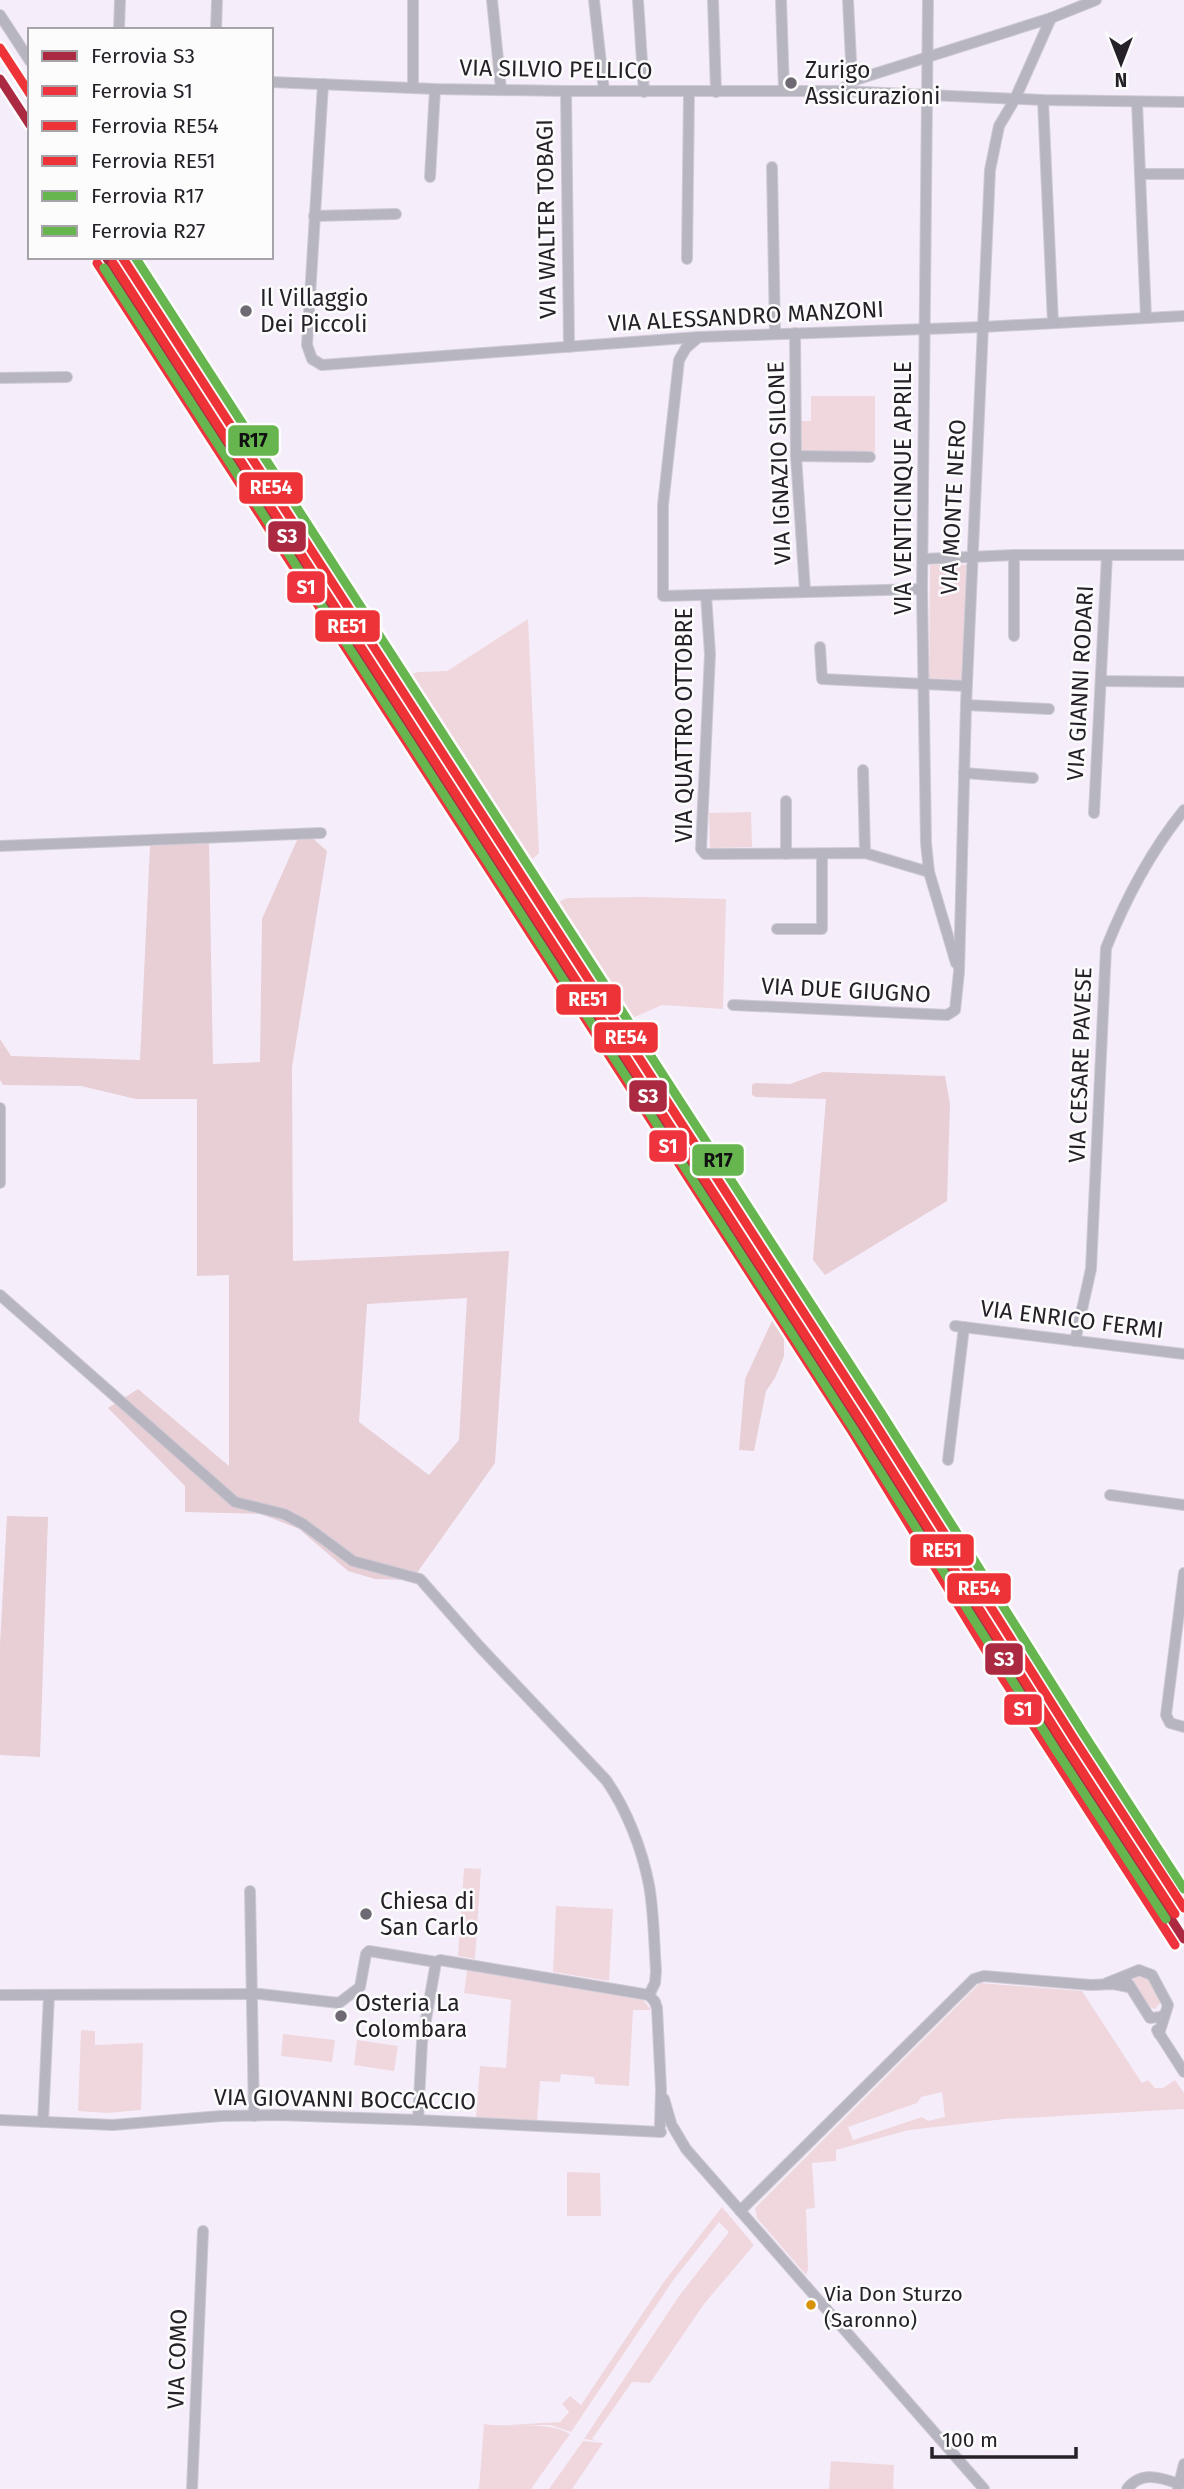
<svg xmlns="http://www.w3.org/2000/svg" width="1184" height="2489" font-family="'Fira Sans',sans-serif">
<rect width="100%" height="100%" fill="#f5eefa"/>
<g fill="#f0d7de" fill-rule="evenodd">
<path d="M811,396h64v56h-75v-31h11z"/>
<path d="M930,565h38l-4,115 -35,-2z"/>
<path d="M528,619l11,234 -11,10 -122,-187 12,-4 29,-1z"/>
<path d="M751,812l1,35 -42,1 -1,-35z"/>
<path d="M642,897l84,2 -3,110 -61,-4 -32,14 -75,-115 12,-6z"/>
<path d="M464,1868l17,1 -6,90 -17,-3z"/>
<path d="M556,1906l57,3 -4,72 -56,-9z"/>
<path d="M467,1970l176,30 8,10h-18l-4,76 -34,-2 -1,-7 -33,-3 -1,8 -20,-1 -3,40 -61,-4 4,-51 26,2 5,-68 -47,-7z"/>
<path d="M1146,1974l15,28 -6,7 -6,-2 -16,-25 2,-6z"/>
<path d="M980,1983l102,8 60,92 6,-3 7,8h8l12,-8 9,13v16l-179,10 -96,11 -73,20v11l-24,2 3,45 -9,1 2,60 -2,6 -49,-57 -2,-10zM942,2092l3,25 -17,4 -6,-4 -69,23 -5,-13 69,-24 4,-6z"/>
<path d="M81,2030l14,1v14l48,-2 -2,67 -34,3 -29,-2z"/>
<path d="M283,2034l52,6 -3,22 -51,-6z"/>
<path d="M357,2040l41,6 -4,25 -40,-6z"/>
<path d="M567,2172l33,1 1,43h-34z"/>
<path d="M722,2207l32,38 -50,59 -54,79 -18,-1 -40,57 6,2 -14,-2 95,-143 50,-64 -10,-10 -45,57 -103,153 -20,-7h-44l53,-3 9,-10 -7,-8 8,-8 11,9 82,-122z"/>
<path d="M484,2424c27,4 63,-4 86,10l-39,55h-52z"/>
<path d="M583,2441l20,2 -31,46h-23z"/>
<path d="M831,2461l63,4 -1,24h-64z"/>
</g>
<g fill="#e8ced5" fill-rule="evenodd">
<path d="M302,829l25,22 -35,216 1,194 216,-10 -14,212 -83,117 -37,-1 -27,-8 -49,-42 -38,-15 -76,-2v-26l-77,-78 30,-19 91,77v-191l-32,1v-177h-61l-55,-13 -78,-1 -3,-5v-41l11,17 129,4 10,-214 59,-4 4,222 47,-2 2,-143zM467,1298l-8,142 -30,35 -70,-53 8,-118z"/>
<path d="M823,1072l122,4 5,28 -3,97 -122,74 -12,-15 13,-161 -70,-2 -4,-2v-10l3,-2 35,1z"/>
<path d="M778,1308l11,17 -5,6v25l-9,22 -9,13 -12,60 -15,-1 6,-71z"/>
<path d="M7,1516l41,1 -8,240 -40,-2v-110z"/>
</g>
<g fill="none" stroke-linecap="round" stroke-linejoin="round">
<defs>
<g id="minor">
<path d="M413,0v87"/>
<path d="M492,0l9,89"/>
<path d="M594,0l10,91"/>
<path d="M638,0l6,92"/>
<path d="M713,0l3,92"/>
<path d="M781,0l3,90"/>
<path d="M848,0l4,81"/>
<path d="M928,0l-6,589 4,254 3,29 27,91"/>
<path d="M0,15l30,46"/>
<path d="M119,30l1,-30"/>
<path d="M216,30l1,-30"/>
<path d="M271,82l164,7 131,2h275l202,9 141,2"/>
<path d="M323,84l-16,261 5,14 10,6 377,-28 284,-10 201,-11"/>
<path d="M566,91l3,256"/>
<path d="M841,91l11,-10 199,-63 45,-18"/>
<path d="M1043,100l10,223"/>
<path d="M1137,102l9,216"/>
<path d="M772,167l3,167"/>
<path d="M1140,174h44"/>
<path d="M430,177l5,-88"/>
<path d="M314,216l82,-2"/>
<path d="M687,259l2,-167"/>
<path d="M795,333l1,123 9,135"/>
<path d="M699,337l-13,11 -7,12 -16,145v91l259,-7"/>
<path d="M0,378l67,-1"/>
<path d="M796,456l74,1"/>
<path d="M923,559l91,-4h170"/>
<path d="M706,595l4,59 -9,195 4,5 160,-1 64,19"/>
<path d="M1014,636v-81"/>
<path d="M820,647l2,32 144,7"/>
<path d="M1101,681l83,1"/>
<path d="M966,705l83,4"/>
<path d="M863,770l2,83"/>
<path d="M964,773l69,5"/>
<path d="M786,801v53"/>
<path d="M1094,813l13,-258"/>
<path d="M0,846l321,-13"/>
<path d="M777,929h45v-75"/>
<path d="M733,1005l214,10 8,-5 4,-38 7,-267 24,-535 9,-44 16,-27 36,-81"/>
<path d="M0,1108v75"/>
<path d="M0,1295l235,207 49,12 19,10 50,37 67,18 60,68 126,133c21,30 36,69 43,105 5,28 5,58 7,86l-1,12 -6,12"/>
<path d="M955,1326l229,28"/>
<path d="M1075,1341l16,-72 15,-321c20,-50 44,-96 78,-138"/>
<path d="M948,1460l16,-133"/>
<path d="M1110,1495l74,10"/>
<path d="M1184,1573l-18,142 4,8 14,4"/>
<path d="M250,1891l4,225"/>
<path d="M1107,1983l32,-13 13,5 16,30 -9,29"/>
<path d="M1128,1983l22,35 10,-1 4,-2"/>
<path d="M0,1995l260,-1 79,9 21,-16 6,-33 3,-3 67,11 4,-2 209,35"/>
<path d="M649,1995l6,7 2,6 4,81 -1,37"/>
<path d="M1157,2030l27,42"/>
<path d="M664,2099l7,24"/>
<path d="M0,2120l113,5 108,-9 57,-1 140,5 243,12"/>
<path d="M418,2120l4,-78 14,-80"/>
<path d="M43,2122l6,-127"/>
<path d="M673,2127l13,22 298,340"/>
<path d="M740,2211l234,-232 10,-3 107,9 22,-1 16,3"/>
<path d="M192,2489l11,-258"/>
<path d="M1127,2489c14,-18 33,-12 52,-5"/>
<path d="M1178,2489l6,-25"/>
</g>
</defs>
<use href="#minor" stroke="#d0cad4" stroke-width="12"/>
<use href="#minor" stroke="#b6b5c0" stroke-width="10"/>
<defs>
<g id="rail-1">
<path d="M0,79l30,46"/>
<path d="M106,257l754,1167 151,247 173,268"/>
</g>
<path id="rail-2" d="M97,263l754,1167 151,247 173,268"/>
<g id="rail-3">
<path d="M0,48l30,46"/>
<path d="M122,257l749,1160 203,322 110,169"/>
</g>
<path id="rail-4" d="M113,263l749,1160 203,322 110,169"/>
<path id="rail-5" d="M135,257l745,1154 203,322 101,156"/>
<path id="rail-6" d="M104,268l749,1160 203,322 110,169"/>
</defs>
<use href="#rail-1" stroke="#fcfcfc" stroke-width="14"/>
<use href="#rail-2" stroke="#fcfcfc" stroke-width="14"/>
<use href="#rail-3" stroke="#fcfcfc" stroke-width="14"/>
<use href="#rail-4" stroke="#fcfcfc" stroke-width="14"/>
<use href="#rail-5" stroke="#fcfcfc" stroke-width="14"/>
<use href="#rail-6" stroke="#fcfcfc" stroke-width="14"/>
<use href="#rail-1" stroke="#ab2a42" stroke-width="9"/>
<use href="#rail-2" stroke="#ee333e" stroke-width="9"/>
<use href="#rail-3" stroke="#ee3338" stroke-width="9"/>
<use href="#rail-4" stroke="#ee3338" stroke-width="9"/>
<use href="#rail-5" stroke="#66b54f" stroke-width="9"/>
<use href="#rail-6" stroke="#66b54f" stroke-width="9"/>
</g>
<g fill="#6e6972" stroke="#fcfcfc" stroke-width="2.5">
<circle cx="791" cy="83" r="7"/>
<circle cx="246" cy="311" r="7"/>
<circle cx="366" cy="1914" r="7"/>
<circle cx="341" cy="2016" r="7"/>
</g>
<circle fill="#d89206" stroke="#fcfcfc" stroke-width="2.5" cx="811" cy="2305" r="6"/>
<g text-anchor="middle" stroke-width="5" stroke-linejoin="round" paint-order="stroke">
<g font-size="21" fill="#262129" stroke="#fcfcfc" text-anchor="start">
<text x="824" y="2301">Via Don Sturzo<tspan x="824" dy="26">(Saronno)</tspan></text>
</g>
<g font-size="23" fill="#262129" stroke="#fcfcfc">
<text transform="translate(556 69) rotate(1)" y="8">VIA SILVIO PELLICO</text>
<text transform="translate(546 219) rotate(-91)" y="8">VIA WALTER TOBAGI</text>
<text transform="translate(746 316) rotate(-3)" y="8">VIA ALESSANDRO MANZONI</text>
<text transform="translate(779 463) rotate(-92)" y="8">VIA IGNAZIO SILONE</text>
<text transform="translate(903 488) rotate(-90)" y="8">VIA VENTICINQUE APRILE</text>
<text transform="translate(953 507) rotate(-87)" y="8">VIA MONTE NERO</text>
<text transform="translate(1080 683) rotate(-87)" y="8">VIA GIANNI RODARI</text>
<text transform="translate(684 725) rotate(-90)" y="8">VIA QUATTRO OTTOBRE</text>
<text transform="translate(846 990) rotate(3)" y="8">VIA DUE GIUGNO</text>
<text transform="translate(1080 1065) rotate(-88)" y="8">VIA CESARE PAVESE</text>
<text transform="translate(1072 1319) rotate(7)" y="8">VIA ENRICO FERMI</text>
<text transform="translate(345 2099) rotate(1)" y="8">VIA GIOVANNI BOCCACCIO</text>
<text transform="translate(177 2359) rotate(-88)" y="8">VIA COMO</text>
</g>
<g font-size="23" fill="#262129" stroke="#fcfcfc" text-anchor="start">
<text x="805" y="78">Zurigo<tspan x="805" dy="26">Assicurazioni</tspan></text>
<text x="260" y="306">Il Villaggio<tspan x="260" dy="26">Dei Piccoli</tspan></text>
<text x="380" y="1909">Chiesa di<tspan x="380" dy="26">San Carlo</tspan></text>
<text x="355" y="2011">Osteria La<tspan x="355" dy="26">Colombara</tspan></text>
</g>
</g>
<g stroke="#fcfcfc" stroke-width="2.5">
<rect x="227" y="424" width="53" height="33" rx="7" fill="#66b54f"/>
<rect x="238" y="471" width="66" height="34" rx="7" fill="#ee3338"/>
<rect x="267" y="520" width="40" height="33" rx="7" fill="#ab2a42"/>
<rect x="286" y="570" width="40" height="34" rx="7" fill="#ee333e"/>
<rect x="314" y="609" width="67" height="34" rx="7" fill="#ee3338"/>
<rect x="555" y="983" width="67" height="33" rx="7" fill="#ee3338"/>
<rect x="593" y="1021" width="66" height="33" rx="7" fill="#ee3338"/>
<rect x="628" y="1079" width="40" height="34" rx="7" fill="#ab2a42"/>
<rect x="648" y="1129" width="40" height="34" rx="7" fill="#ee333e"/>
<rect x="691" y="1143" width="54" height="34" rx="7" fill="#66b54f"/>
<rect x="909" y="1533" width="66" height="34" rx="7" fill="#ee3338"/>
<rect x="946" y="1572" width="66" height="33" rx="7" fill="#ee3338"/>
<rect x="984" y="1642" width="40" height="34" rx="7" fill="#ab2a42"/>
<rect x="1003" y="1693" width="40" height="33" rx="7" fill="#ee333e"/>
</g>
<g font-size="19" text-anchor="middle" font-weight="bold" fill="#fff">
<text x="271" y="494">RE54</text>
<text x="287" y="543">S3</text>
<text x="306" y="594">S1</text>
<text x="347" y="633">RE51</text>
<text x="588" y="1006">RE51</text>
<text x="626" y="1044">RE54</text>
<text x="648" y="1103">S3</text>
<text x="668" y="1153">S1</text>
<text x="942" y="1557">RE51</text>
<text x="979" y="1595">RE54</text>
<text x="1004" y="1666">S3</text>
<text x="1023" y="1716">S1</text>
</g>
<g font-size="19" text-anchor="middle" font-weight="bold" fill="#111">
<text x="253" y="447">R17</text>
<text x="718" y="1167">R17</text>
</g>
<rect x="28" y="28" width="245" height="231" fill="#fcfcfc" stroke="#a6a4a8" stroke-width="2"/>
<rect x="42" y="51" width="35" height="10" fill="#ab2a42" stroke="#a6a4a8" stroke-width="2"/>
<text x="91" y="63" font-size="21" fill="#262129">Ferrovia S3</text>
<rect x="42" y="86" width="35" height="10" fill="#ee333e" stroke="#a6a4a8" stroke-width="2"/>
<text x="91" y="98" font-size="21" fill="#262129">Ferrovia S1</text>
<rect x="42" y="121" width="35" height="10" fill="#ee3338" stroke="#a6a4a8" stroke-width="2"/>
<text x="91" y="133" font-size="21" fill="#262129">Ferrovia RE54</text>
<rect x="42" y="156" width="35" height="10" fill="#ee3338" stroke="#a6a4a8" stroke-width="2"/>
<text x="91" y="168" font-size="21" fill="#262129">Ferrovia RE51</text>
<rect x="42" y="191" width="35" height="10" fill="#66b54f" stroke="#a6a4a8" stroke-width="2"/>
<text x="91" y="203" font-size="21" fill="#262129">Ferrovia R17</text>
<rect x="42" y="226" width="35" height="10" fill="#66b54f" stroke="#a6a4a8" stroke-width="2"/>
<text x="91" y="238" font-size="21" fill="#262129">Ferrovia R27</text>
<g transform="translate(1121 63) rotate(180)" stroke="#fcfcfc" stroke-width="5" paint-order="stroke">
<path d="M0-5L12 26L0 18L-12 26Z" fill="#262129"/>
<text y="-10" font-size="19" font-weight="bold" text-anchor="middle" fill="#262129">N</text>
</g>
<path d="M932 2447v10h144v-10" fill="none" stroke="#262129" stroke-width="3.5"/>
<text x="942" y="2447" font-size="21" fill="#262129" stroke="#fcfcfc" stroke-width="5" paint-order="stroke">100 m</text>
</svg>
